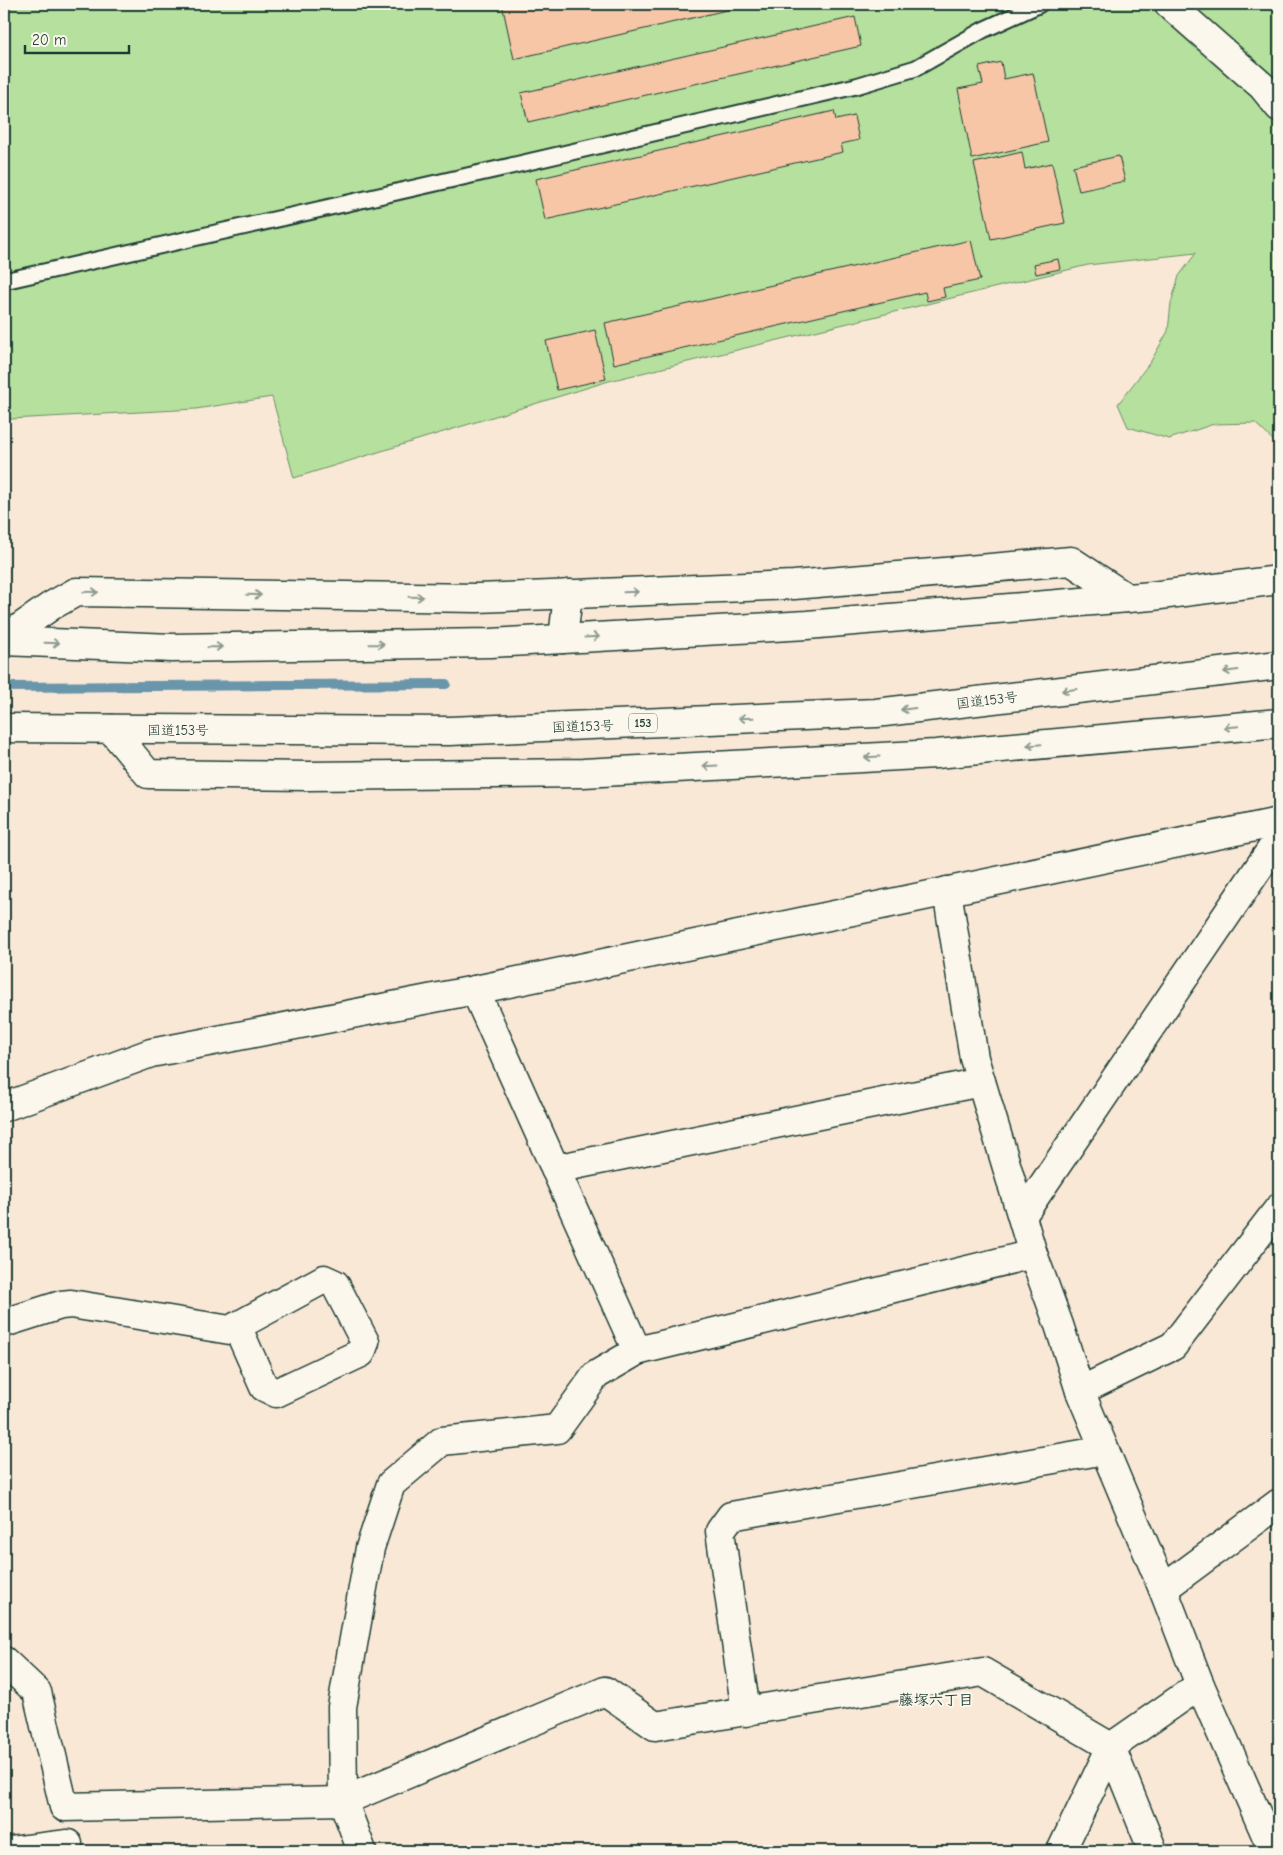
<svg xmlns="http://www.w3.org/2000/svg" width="1283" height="1855" font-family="'Comic Neue','Klee One',sans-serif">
<rect width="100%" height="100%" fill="#fae8d7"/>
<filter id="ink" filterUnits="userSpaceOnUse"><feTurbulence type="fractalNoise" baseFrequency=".02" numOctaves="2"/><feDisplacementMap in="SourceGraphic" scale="10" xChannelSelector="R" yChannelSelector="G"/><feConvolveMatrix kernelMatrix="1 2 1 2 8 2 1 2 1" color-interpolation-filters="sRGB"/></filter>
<g filter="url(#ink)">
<path fill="#b6e09d" stroke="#6a8e68" d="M4,4h1275v442l-24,-23 -41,1 -45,15 -41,-12 -10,-23 33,-43 17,-30 3,-28 8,-27 17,-23 -108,12 -479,116 -315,97 -22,-81 -76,12 -185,10 -7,2z"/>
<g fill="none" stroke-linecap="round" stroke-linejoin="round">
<path stroke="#6996aa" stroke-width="10" d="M4,687l442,-3"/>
</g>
<g fill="#f6c6a6" stroke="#1f3d34">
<path d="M502,4h251l-239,55z"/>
<path d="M855,17l6,29 -333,76 -7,-29z"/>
<path d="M1001,62l3,17 29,-6 15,69 -76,17 -14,-70 25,-5 -4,-17z"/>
<path d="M834,111l2,9 18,-4 5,24 -18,4 2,8 -298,68 -9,-41z"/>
<path d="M1022,152l3,17 27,-6 13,60 -74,16 -17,-76z"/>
<path d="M1119,156l6,25 -46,10 -6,-25z"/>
<path d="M971,240l9,40 -37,8 2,9 -18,4 -2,-9 -311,72 -9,-41z"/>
<path d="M1058,259l2,10 -24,5 -2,-10z"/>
<path d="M595,330l11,49 -49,11 -11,-49z"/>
</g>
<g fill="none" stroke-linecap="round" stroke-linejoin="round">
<defs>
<path id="service" d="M4,281l494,-112 358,-83 60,-18 67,-38 57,-26"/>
<g id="minor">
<path d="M4,639l47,-33 25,-14 401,6 317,-13 277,-24 56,37"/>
<path d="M563,639l5,-45"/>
<path d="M111,729l37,45 160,2 275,-3 353,-19 343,-31"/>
<path d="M947,891l27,167 59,196 26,71 21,66 83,198 37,96 73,166"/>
<path d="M475,990l162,361 396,-97"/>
<path d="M4,1107l147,-54 324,-63 804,-168"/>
<path d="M555,1169l426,-87"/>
<path d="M1022,1216l257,-378"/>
<path d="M4,1323l57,-18 10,-1 159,26 94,-51 11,5 30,58 -4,11 -85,40 -12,-6 -27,-61"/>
<path d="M1080,1391l93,-45 106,-138"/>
<path d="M1163,1589l116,-86"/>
<path d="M4,1661l33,31 27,115 279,-6 262,-110 50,35 328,-54 128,75 42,104"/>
<path d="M746,1712l-26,-181 11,-15 374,-66"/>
<path d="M11,1851l57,-7"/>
<path d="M362,1851l-19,-50 -1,-94 28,-159 21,-64 51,-43 115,-12 39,-54 41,-24"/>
<path d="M1061,1851l50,-104 89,-62"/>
</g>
<path id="tertiary" d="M1169,4l93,82 17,21"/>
<g id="trunk">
<path d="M4,641l168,7 319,-5 316,-18 345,-29 127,-16"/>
<path d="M4,728l445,3 427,-18 403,-48"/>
</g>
</defs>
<use href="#service" stroke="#1f3d34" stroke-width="19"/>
<use href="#minor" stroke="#1f3d34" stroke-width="31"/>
<use href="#tertiary" stroke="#1f3d34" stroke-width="31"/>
<use href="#trunk" stroke="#1f3d34" stroke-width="31"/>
<use href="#service" stroke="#fbf7ec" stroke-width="15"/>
<use href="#minor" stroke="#fbf7ec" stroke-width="28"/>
<use href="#tertiary" stroke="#fbf7ec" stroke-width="28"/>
<use href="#trunk" stroke="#fbf7ec" stroke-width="28"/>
</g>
<defs><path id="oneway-shaft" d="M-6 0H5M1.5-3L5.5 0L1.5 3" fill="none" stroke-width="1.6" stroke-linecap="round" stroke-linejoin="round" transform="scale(1.25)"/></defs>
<g stroke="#8d9a90">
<use href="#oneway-shaft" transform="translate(91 592) rotate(1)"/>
<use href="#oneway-shaft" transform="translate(631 592) rotate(-2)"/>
<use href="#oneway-shaft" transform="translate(254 595) rotate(1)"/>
<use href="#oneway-shaft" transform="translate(416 597) rotate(1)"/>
<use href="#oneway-shaft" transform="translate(592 637) rotate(-3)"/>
<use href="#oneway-shaft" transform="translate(52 643) rotate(2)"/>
<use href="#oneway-shaft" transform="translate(377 644) rotate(-1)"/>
<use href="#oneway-shaft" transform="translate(215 647) rotate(-1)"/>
<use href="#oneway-shaft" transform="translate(1231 671) rotate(173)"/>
<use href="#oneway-shaft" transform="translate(1069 690) rotate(173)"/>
<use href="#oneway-shaft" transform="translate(908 709) rotate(173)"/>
<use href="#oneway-shaft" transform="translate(746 718) rotate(178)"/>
<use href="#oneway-shaft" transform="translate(1231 727) rotate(175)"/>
<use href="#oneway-shaft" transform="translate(1034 745) rotate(175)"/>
<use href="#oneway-shaft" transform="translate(872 757) rotate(177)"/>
<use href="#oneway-shaft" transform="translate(710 766) rotate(177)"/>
</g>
</g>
<g text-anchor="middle" stroke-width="4" stroke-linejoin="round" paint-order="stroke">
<rect fill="#fbf7ec" stroke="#61756b" stroke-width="1" x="629" y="713.5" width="28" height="19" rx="4"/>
<g font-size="12" font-weight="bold" fill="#1f3d34">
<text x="643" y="727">153</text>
</g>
<g font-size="14" fill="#1f3d34" stroke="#fbf7ec">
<text transform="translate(987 700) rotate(-7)" y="5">国道153号</text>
<text transform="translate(583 726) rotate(-2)" y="5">国道153号</text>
<text x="178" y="735">国道153号</text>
</g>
<g font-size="15" font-weight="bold" fill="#1f3d34" stroke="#fbf7ec">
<text x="936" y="1705">藤塚六丁目</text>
</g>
</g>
<rect width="1283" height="1855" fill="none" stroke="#fbf7ec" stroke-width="20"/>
<rect x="10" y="10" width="1263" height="1835" fill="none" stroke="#1f3d34" stroke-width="2" filter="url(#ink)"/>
<path d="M25 45v8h104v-8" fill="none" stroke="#1f3d34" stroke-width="2.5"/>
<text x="32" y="45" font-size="15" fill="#1f3d34" stroke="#fbf7ec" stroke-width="4" paint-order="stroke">20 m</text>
</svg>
